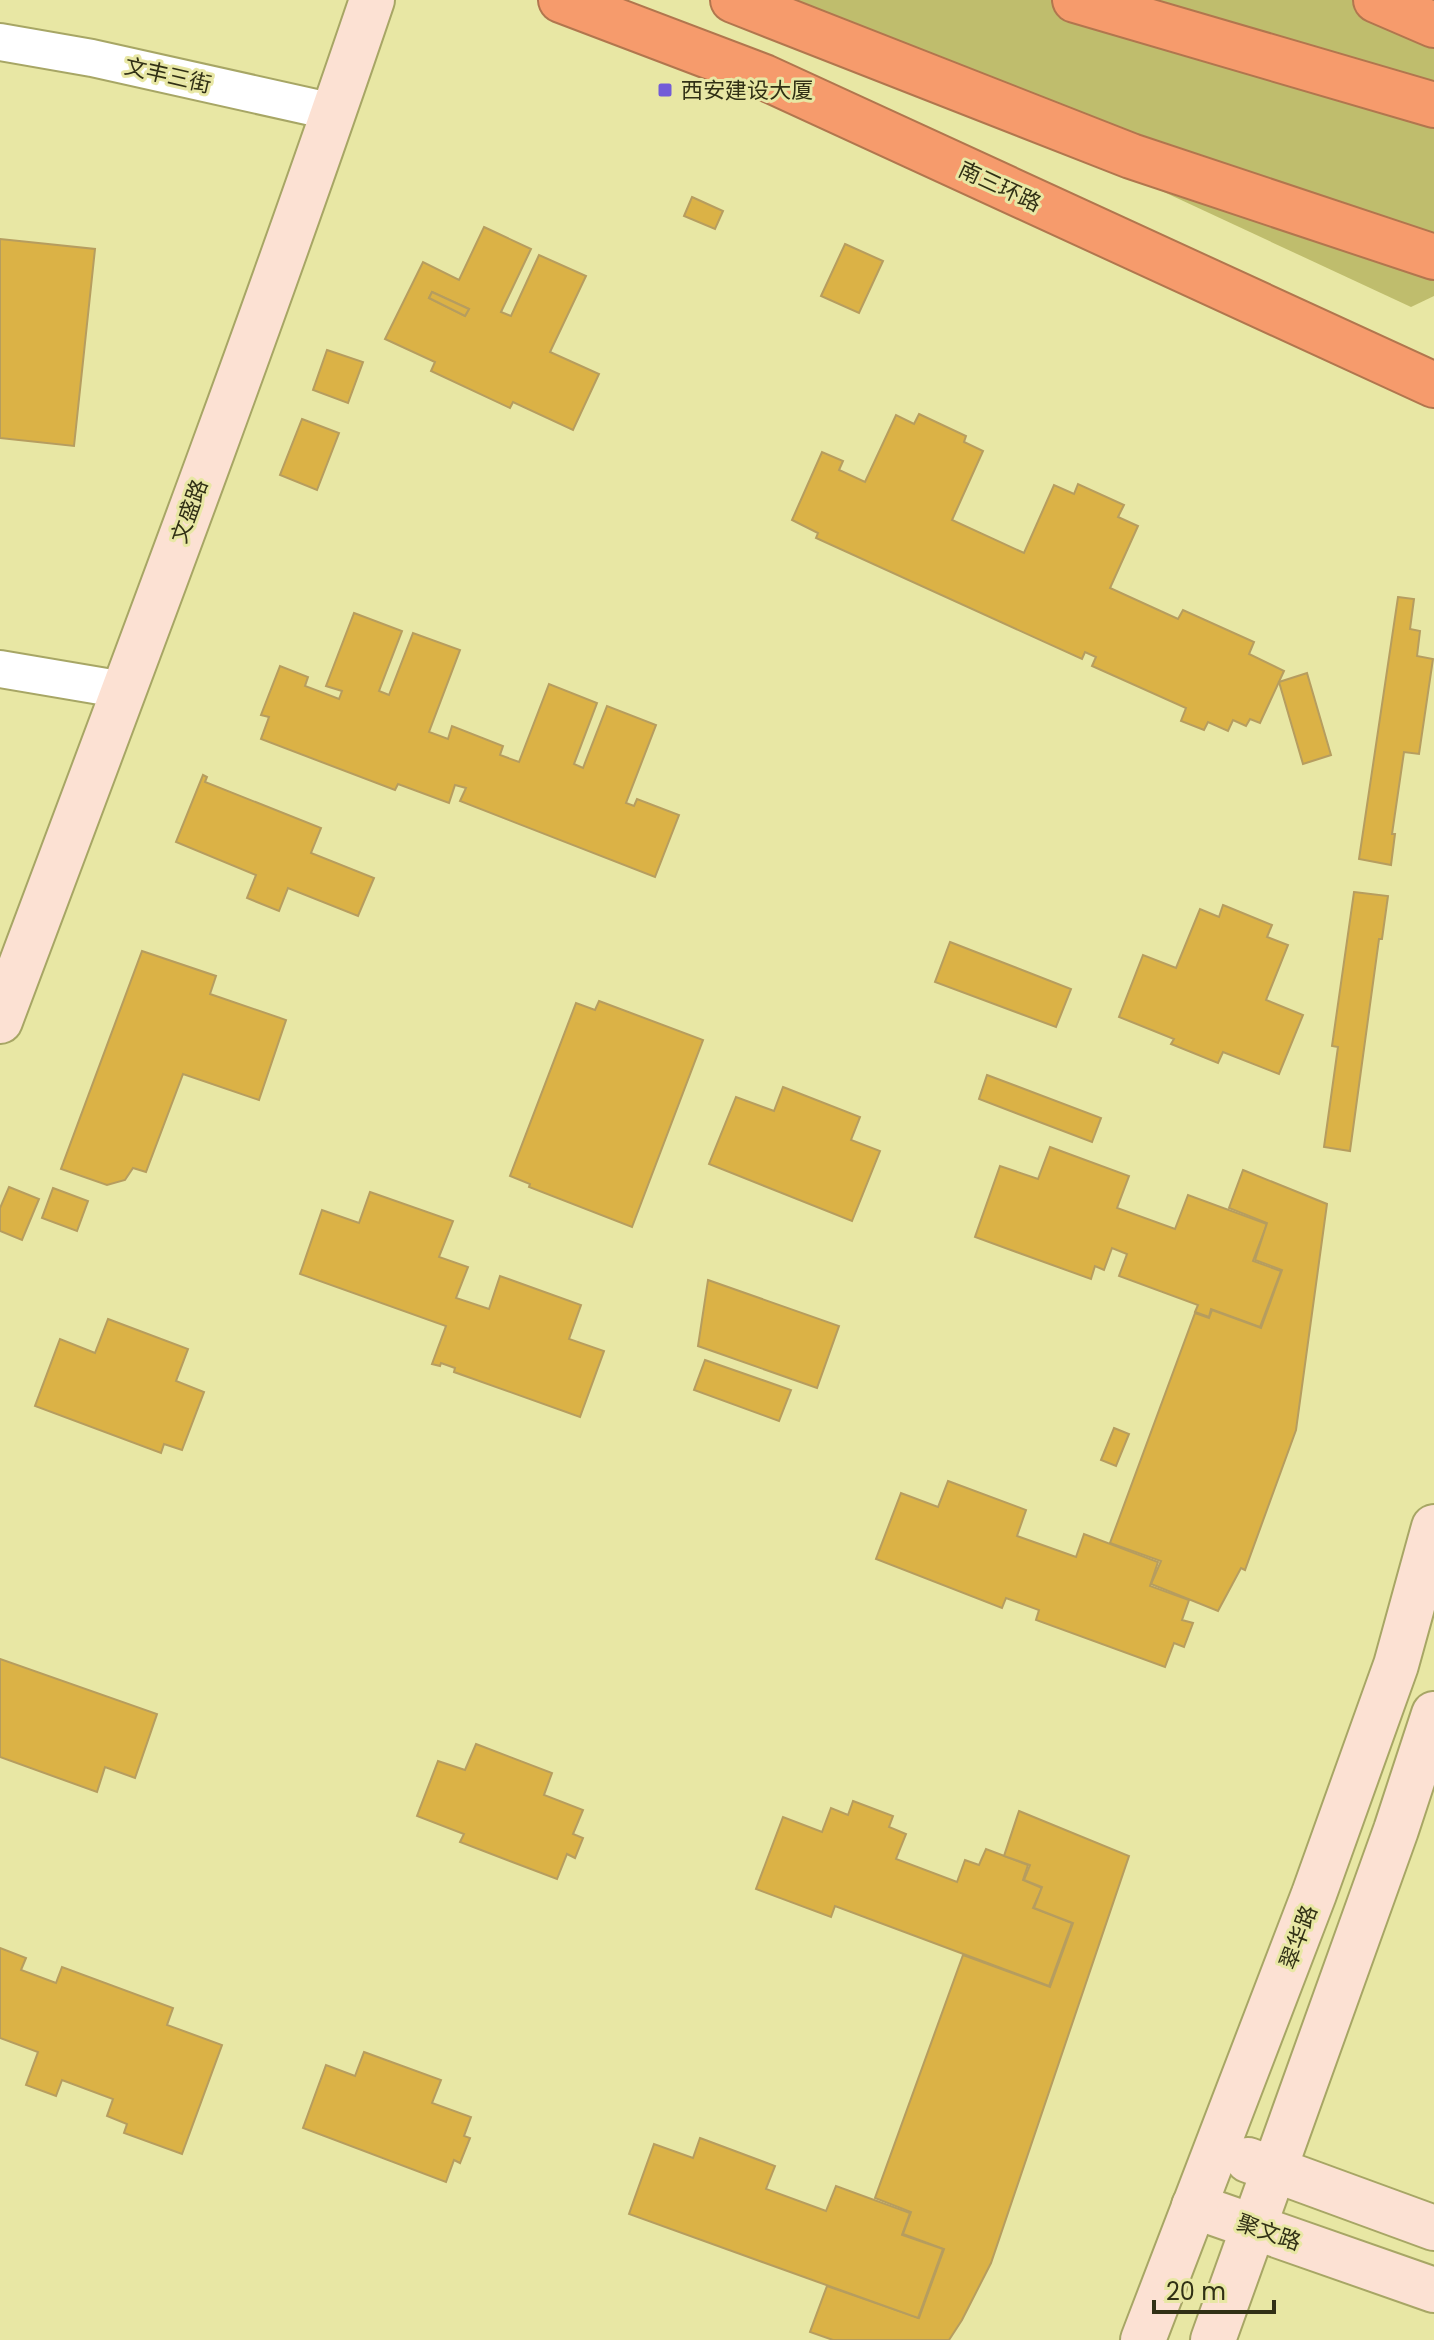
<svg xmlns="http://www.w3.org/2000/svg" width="1434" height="2340" font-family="Poppins,'Noto Sans SC',sans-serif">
<rect width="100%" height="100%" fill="#e8e7a4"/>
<path fill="#bfbd6d" d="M751,0h683v296l-23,11z"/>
<g fill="#dbb246" stroke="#b69d5f" stroke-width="2" fill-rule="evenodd">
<path d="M692,197l31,14 -8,18 -31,-13z"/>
<path d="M484,227l47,22 -30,63 10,4 28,-61 47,21 -36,76 49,22 -26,56 -60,-28 -3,6 -79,-37 4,-9 -50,-23 38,-77 36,18zM432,292l37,17 -4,7 -36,-18z"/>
<path d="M0,239l95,10 -21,197 -74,-8z"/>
<path d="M845,244l38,17 -24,52 -38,-17z"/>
<path d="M432,292l37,17 -4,7 -36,-18z"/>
<path d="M327,350l36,12 -15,41 -35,-13z"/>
<path d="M919,414l47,22 -2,6 19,9 -31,69 72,33 30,-68 20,9 4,-10 46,21 -6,12 20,9 -28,62 68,31 5,-9 71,32 -5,12 35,17 -24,52 -10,-4 -4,7 -13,-6 -5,11 -20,-9 -4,8 -23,-9 5,-13 -94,-42 4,-9 -11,-5 -3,7 -266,-121 2,-5 -26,-13 30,-68 21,9 -4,9 26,12 31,-67 18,9z"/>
<path d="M302,419l37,14 -22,57 -37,-15z"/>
<path d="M1398,597l16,2 -4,30 10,2 -3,25 16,3 -14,95 -15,-2 -12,82h3l-4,31 -32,-6z"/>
<path d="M354,613l48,18 -23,60 10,4 24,-62 47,17 -31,82 19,7 4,-13 51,20 -3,9 19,7 30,-78 48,19 -23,61 9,4 24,-62 49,19 -30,78 8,3 3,-7 42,16 -24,62 -195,-76 6,-13 -11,-3 -6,18 -51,-19 -3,6 -134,-51 8,-22 -8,-2 19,-49 28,11 -3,9 34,13 3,-8 -16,-5z"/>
<path d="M1307,673l24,82 -28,9 -24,-82z"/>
<path d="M203,775l4,2 -2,5 116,46 -10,25 63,25 -16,38 -70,-28 -9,23 -32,-13 9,-23 -80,-33z"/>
<path d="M1354,892l34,4 -6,43h-3l-29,212 -26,-4 14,-100 -6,-1z"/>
<path d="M1223,905l49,20 -5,12 21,8 -22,55 37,15 -24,59 -56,-22 -5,11 -47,-19 3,-5 -55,-22 24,-62 33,13 24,-59 19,8z"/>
<path d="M950,942l121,47 -15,38 -121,-45z"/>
<path d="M142,951l74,25 -6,18 76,26 -27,80 -76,-26 -37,98 -13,-4 -8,12 -18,5 -46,-16z"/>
<path d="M599,1001l104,39 -71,187 -103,-40 1,-3 -20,-8 66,-173 19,7z"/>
<path d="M987,1075l114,43 -9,24 -113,-43z"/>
<path d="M783,1087l77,30 -9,23 29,11 -28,70 -143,-57 27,-67 38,14z"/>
<path d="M1050,1147l79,29 -12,32 58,21 13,-34 79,29 -14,37 28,10 -21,56 -49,-18 -2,8 -14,-5 3,-7 -79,-29 8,-22 -15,-6 -8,22 -9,-4 -4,13 -116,-42 25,-71 38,13z"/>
<path d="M1243,1170l84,34 -31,226 -51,140 -4,-2 -23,43 -67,-27 10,-23 -51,-18 85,-230 14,5 3,-8 49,18 21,-58 -27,-10 12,-37 -38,-15z"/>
<path d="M9,1187l30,12 -17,41 -22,-9v-23z"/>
<path d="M53,1188l35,13 -11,30 -35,-13z"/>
<path d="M370,1192l83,29 -14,36 29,10 -12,31 33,11 11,-33 81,29 -12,34 35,12 -24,66 -126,-45 1,-4 -14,-5 -1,3 -8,-2 14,-38 -146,-52 22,-64 37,13z"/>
<path d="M708,1280l131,46 -22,62 -119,-42z"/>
<path d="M108,1319l80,30 -12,32 28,11 -22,58 -18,-6 -3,9 -126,-47 25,-67 35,14z"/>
<path d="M705,1360l86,30 -12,31 -85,-31z"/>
<path d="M1114,1428l15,6 -13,32 -15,-6z"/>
<path d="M948,1481l78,29 -9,26 59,21 8,-23 74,28 -8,24 39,14 -7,20 11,3 -9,24 -10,-4 -9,24 -129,-47 3,-10 -33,-12 -4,10 -126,-49 25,-66 37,14z"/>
<path d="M0,1659l157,55 -22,64 -30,-11 -8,25 -97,-35z"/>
<path d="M476,1744l76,29 -8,22 39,15 -10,24 10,4 -8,20 -8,-4 -10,25 -97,-37 4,-8 -47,-18 21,-55 27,9z"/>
<path d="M853,1801l40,15 -4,11 17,7 -10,25 61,23 8,-22 14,5 7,-16 42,16 -5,15 19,8 -9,20 39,15 -23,63 -214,-80 -4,11 -75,-28 27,-72 39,15 9,-24 17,7z"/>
<path d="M1019,1811l110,45 -138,407 -29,57 -13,20h-116l-23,-8 17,-46 92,32 25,-69 -41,-15 8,-22 -36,-14 88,-243 87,32 23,-64 -39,-15 8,-21 -18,-7 6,-15 -26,-9z"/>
<path d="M0,1948l26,10 -5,12 35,13 6,-16 111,41 -6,17 55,20 -40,109 -58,-21 3,-9 -20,-8 6,-17 -51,-19 -6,16 -30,-11 12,-33 -38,-14z"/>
<path d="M364,2052l77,28 -9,23 39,14 -7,19 6,2 -10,25 -6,-3 -8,22 -143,-54 23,-63 29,11z"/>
<path d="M700,2138l75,28 -9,23 60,22 10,-25 74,27 -8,22 41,14 -25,69 -289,-104 25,-70 39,14z"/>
</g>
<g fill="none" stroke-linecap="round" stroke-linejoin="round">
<defs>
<g id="street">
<path d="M0,42l92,16 242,54"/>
<path d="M0,669l124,21"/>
</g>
<g id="secondary">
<path d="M0,1021c127,-339 256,-678 372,-1021"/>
<path d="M1248,2160l186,68"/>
<path d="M1194,2206l240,84"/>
<path d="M1143,2340l171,-446 82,-229 38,-138"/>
<path d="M1213,2340l183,-510 38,-116"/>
</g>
<g id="highway">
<path d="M561,0l203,77 670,308"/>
<path d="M733,0l398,156 303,101"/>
<path d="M1075,0l359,105"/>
<path d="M1376,0l58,25"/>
</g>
</defs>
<use href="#street" stroke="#a7a665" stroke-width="40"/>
<use href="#secondary" stroke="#a7a665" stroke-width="48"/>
<use href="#highway" stroke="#b1764e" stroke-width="48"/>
<use href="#street" stroke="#fff" stroke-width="36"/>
<use href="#secondary" stroke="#fce1d3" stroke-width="44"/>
<use href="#highway" stroke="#f69b6c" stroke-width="44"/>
</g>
<rect fill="#735cd7" stroke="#e8e7a4" stroke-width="3" x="657" y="82" width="16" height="16" rx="4"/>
<g text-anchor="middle" stroke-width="6" stroke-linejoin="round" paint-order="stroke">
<g font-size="22" fill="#313015" stroke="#e8e7a4">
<text transform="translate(168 75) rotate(13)" y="8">文丰三街</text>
<text transform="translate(1000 186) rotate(25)" y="8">南三环路</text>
<text transform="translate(189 511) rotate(-70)" y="8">文盛路</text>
<text transform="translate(1298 1937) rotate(-69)" y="8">翠华路</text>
<text transform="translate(1269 2232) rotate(19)" y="8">聚文路</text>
</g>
<g font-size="22" fill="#313015" stroke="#e8e7a4" text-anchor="start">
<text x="681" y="98">西安建设大厦</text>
</g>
</g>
<path d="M1154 2300v12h120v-12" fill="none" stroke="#313015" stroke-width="4"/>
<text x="1166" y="2300" font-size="24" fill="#313015" stroke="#e8e7a4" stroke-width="6" paint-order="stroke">20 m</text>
</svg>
